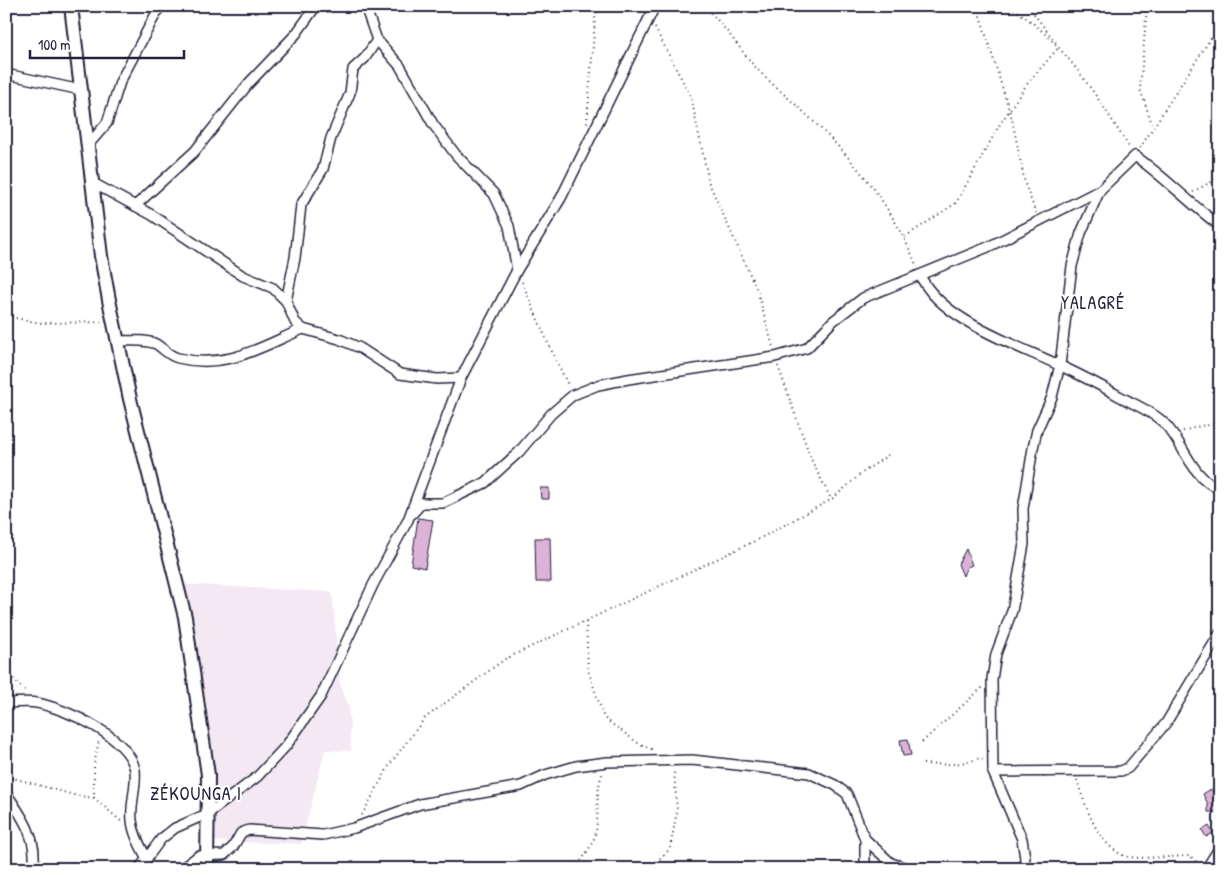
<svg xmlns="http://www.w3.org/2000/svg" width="1226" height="875" font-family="'Patrick Hand',sans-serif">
<rect width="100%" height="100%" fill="#fff"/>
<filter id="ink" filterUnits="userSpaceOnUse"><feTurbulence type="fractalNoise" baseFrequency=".02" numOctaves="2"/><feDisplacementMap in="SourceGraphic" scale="10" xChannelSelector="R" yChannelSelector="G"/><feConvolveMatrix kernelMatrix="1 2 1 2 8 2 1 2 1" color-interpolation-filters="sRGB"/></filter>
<g filter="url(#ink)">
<path fill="#f4e8f3" d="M177,584l155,8 8,91 9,25 2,43 -26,-1 -24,94 -93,-3 1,-28z"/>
<g fill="#dcb2d7" stroke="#22223b">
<path d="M540,488h9v11h-8z"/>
<path d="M418,518l15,2 -8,48 -14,-3z"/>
<path d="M535,538h15l1,44h-15z"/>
<path d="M966,549l6,16 -5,2 -4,9 -5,-12z"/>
<path d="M908,739l3,16 -8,1 -3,-16z"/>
<path d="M1211,789l6,11 -2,4 5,8h-12v-8l-5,-10z"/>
<path d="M1209,826l4,7 -7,4 -4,-7z"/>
</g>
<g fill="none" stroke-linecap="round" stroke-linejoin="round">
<defs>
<g id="street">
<path d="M365,6l12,34 23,26 33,58 23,31 38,39 15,32 8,44"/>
<path d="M6,74l75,16"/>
<path d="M88,145l19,-22 13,-41 40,-76"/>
<path d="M93,183l59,32 91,61 30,12 13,13 9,21 8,7 36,10 21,9 40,26 37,5 24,-1"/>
<path d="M135,206l60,-55 54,-68 47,-49 20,-28"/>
<path d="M920,275c20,45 99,71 141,91 19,9 39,19 58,30 14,8 33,15 45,27 21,21 26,54 56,66"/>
<path d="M286,301l9,-43 6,-53 22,-36 8,-31 19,-45 3,-24 12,-11 12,-18"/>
<path d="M118,341c11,0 27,-2 38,3 8,5 13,12 22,14 49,12 82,-11 125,-29"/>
<path d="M412,514l10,-11h21l42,-20 34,-31 32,-38 22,-19 25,-10 30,-6 147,-22 32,-9 26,-27 30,-23 125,-51 112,-57 35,-34c30,21 55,48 85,70"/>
<path d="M6,703c10,0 21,-2 31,0 30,6 92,34 98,67 2,16 -5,34 -3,50 1,14 9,27 15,39"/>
<path d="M993,772l128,-1 7,-3 38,-45 54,-90"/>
<path d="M6,793c16,23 33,47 27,76"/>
<path d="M139,869l22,-30 14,-11 34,-15 48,-36 29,-31 35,-50 52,-111 35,-65 53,-142 56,-108 44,-72 94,-192"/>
<path d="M181,869l17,-13 26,-1 9,-8 8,-14 8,-3 74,5 31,-7 66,-24 101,-18 24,-11 31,-9 31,-4 85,-2 117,13 26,12 12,9 18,45 26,24 20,6"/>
<path d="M865,869v-30"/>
<path d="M924,869h13"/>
<path d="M1023,869l2,-11 -3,-19 -29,-67 -1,-93 4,-25 16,-43 3,-16 9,-51 -1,-35 10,-61 4,-18 15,-33 8,-32 12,-99 9,-33 19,-43"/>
<path d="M1206,869l14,-22"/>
</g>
<path id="secondary" d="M71,6l30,250 8,44 21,99 55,218 23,158 -1,94"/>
</defs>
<use href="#street" stroke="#22223b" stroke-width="12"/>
<use href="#secondary" stroke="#22223b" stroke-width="16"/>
<g stroke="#22223b" stroke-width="2" stroke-dasharray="1 4" stroke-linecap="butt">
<path d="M703,6c22,19 36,43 55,64 21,21 44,39 64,60 41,40 74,84 95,137"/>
<path d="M977,6l35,113 13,65 11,29"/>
<path d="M1009,6c54,33 87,89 120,141"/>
<path d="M1028,6l28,37"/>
<path d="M1147,6l-7,83 12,35"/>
<path d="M655,28l36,69 18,86 48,107 16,57"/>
<path d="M587,123l9,-117"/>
<path d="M1140,148l80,-124"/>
<path d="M1193,192l27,-15"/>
<path d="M905,237l51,-34 44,-79 27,-40 32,-37"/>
<path d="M522,282l25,59 22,46"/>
<path d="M6,316l34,7 64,-1"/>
<path d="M778,366l33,93 20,40"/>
<path d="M1183,431l17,-5 20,-2"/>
<path d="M586,622l2,48 16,48 34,25 17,8"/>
<path d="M6,672l20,20"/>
<path d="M922,742l61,-55"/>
<path d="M923,764c20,1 38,1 57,-6l3,3"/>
<path d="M6,776l68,19 20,3 28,24"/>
<path d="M1077,780c9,27 20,65 48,76 11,4 51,0 65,0l8,7"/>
<path d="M94,798v-33l5,-25"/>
<path d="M362,815l28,-51 35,-46 80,-59 252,-119 75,-41 30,-26 29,-20"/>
<path d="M575,869c8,-11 19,-25 21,-38 3,-20 -1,-40 7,-59"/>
<path d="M649,869l21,-20 7,-38 -3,-41"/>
</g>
<use href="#street" stroke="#fff" stroke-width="9"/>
<use href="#secondary" stroke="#fff" stroke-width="12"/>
</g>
</g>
<g text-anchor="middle" stroke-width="4" stroke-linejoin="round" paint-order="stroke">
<g font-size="18" letter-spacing="1" fill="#22223b" stroke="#fff">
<text x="1093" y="309">YALAGRÉ</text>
<text x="196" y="800">ZÉKOUNGA I</text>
</g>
</g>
<rect width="1226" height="875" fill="none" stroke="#fff" stroke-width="25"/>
<rect x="12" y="12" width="1201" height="850" fill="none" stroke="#22223b" stroke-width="2" filter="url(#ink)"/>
<path d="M30 50v8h154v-8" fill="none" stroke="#22223b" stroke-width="2.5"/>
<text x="38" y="50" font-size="15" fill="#22223b" stroke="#ffffff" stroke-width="4" paint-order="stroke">100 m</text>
</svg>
